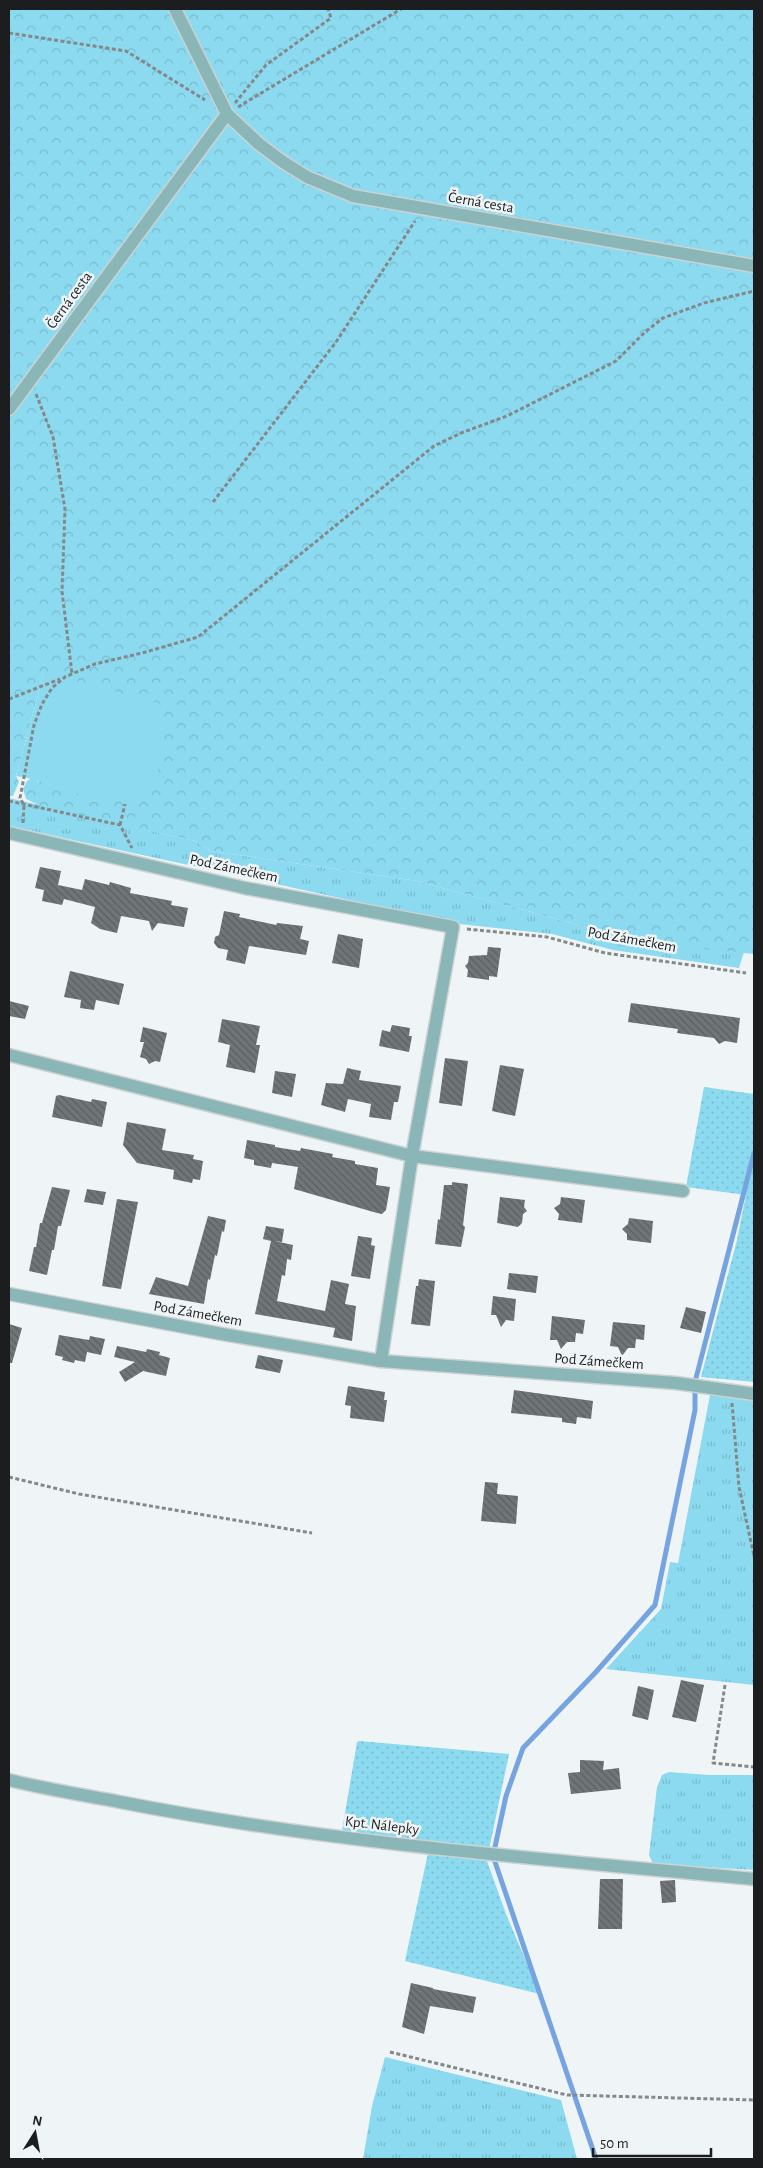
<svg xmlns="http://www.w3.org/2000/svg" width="763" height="2168" font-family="'Alegreya Sans',sans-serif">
<defs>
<pattern id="grass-tufts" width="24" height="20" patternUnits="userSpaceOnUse" patternTransform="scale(1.25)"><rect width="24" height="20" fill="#8cdaf0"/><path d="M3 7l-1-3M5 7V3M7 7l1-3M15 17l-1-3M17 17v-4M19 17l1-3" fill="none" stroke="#78bbcd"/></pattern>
<pattern id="forest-crowns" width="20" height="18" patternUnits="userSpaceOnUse" patternTransform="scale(1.25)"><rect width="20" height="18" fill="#8cdaf0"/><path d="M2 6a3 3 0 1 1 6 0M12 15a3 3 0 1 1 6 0" fill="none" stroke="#78bbcd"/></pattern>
<pattern id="garden-dots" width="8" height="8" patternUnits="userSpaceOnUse" patternTransform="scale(1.25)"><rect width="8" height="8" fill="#8cdaf0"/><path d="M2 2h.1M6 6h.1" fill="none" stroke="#78bbcd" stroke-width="1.8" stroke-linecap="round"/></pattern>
<pattern id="building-back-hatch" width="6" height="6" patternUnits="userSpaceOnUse" patternTransform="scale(1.25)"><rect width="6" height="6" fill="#707577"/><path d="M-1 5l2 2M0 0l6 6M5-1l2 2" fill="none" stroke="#5b5f61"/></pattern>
</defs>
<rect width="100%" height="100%" fill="#eff4f6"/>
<g fill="url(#grass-tufts)">
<path d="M9,798l186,43 16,10 206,30 227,62 100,9 -5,16 -126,-18 -61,-16 -93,-10 -450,-98z"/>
<path d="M710,1395l44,4v286l-148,-16 55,-60 9,-47 8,1z"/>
<path d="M669,1772l40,3h45v95l-101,-6 -4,-9 8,-68 5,-12z"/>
<path d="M385,2057l176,43 16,59h-214l9,-53z"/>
</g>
<path fill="url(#forest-crowns)" d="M9,9h745v945l-110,-11 -227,-62 -206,-30 -16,-10 -154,-35 -15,-7 -3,-10 4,-8 5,-3 7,4 5,-109 -28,103 3,6 -6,14h-4z"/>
<path fill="#8cdaf0" d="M44,673l115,30 6,14 -8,62 -21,21c-16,-1 -32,-1 -48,-4 -25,-4 -47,-17 -72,-20z"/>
<g fill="url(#garden-dots)">
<path d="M704,1087l50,7v288l-53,-5 36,-137 9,-45 -60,-8z"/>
<path d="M359,1741l150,13 -20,96 -147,-19 15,-89z"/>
<path d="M428,1853l59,8 19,53 34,80 -135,-33z"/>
</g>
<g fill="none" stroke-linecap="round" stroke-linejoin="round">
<path stroke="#76a4e1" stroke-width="5" d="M596,2159l-103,-303 13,-60 17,-48 72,-75 60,-68 40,-195v-28l59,-229"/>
</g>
<g fill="url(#building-back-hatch)">
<path d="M40,867l21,4 -3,14 24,5 3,-11 24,6 1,-3 21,6 -1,5 42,8 -1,4 17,3 -4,19 -26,-4 -6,8 -3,-10 -28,-5 -4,17 -17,-4 -9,-6 4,-16 -31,-8 -2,6 -20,-4 2,-11 -9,-2z"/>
<path d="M224,911l16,3 -1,3 37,8 1,-2 26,3 -3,13 9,2 -3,14 -57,-9 -4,18 -19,-4 2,-10 -10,-2 -4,-5 1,-6 4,-2z"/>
<path d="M338,934l25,5 -4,29 -27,-5z"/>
<path d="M488,947l13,1 -4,29 -8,-1v4l-22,-3 1,-7 -3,-4 3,-3 1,-7 18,-1z"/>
<path d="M70,971l54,13 -5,21 -23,-5 -2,10 -14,-2 1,-8 -17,-3z"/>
<path d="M9,1001l20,5 -4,13 -16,-3z"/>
<path d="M631,1003l109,15 -3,25 -12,-2 -6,3 -5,-6 -37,-5 1,-4 -50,-7z"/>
<path d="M222,1019l38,7 -4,19h4l-5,28 -29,-6 4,-22 -12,-3z"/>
<path d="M392,1025l18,3 -1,8h3l-3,16 -30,-6 3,-16 8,2z"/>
<path d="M143,1027l24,6 -7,29 -5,-1 -6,3 -3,-5 -6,-2 4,-15h-4z"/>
<path d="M445,1058l23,3 -6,45 -23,-3z"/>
<path d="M500,1065l24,4 -9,47 -23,-5z"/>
<path d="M347,1068l14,3 -2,9 42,6 -3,16h-4l-3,18 -22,-3 2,-13 -23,-5 -3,13 -24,-7 5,-22 17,1z"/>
<path d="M275,1071l21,3 -4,23 -20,-4z"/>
<path d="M59,1095l32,7 1,-3 15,3 -5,25 -50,-10 4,-21z"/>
<path d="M127,1122l39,7 -4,21 32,5 -1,4 10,2 -3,19 -7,-1 -1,4 -19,-4 1,-9 -37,-7 -14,-18z"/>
<path d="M247,1140l28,5v2l25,4 1,-3 32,6 -1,3 23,4v3l23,4 -2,17 14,2 -4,23 -4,4 -5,-1 -83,-24 4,-22 -26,-4 -1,5 -17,-3v-5l-10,-2z"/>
<path d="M452,1182l16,2 -5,41 2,2 -4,20 -26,-3 3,-25 2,1 4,-35h8z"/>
<path d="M52,1187l18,3 -9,36h-3l-4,24h-2l-5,25 -18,-4 5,-24h2l4,-24h2z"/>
<path d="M87,1189l19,3 -3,13 -19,-3z"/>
<path d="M500,1197l25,3 -1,7 3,4 -4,3 -1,9 -4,4 -21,-4z"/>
<path d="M561,1197l24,3 -3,23 -24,-3 1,-6 -5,-6 6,-4z"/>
<path d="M117,1199l21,3 -17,87 -19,-3z"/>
<path d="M208,1216l18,4 -2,12 -2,-1 -5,25 -2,-1 -5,25 -2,-1 -4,25 -55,-10 7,-17 32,9z"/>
<path d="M629,1218l24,3 -2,22 -24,-3v-6l-5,-5 6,-5z"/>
<path d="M266,1226l18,3 -2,13 -7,-1 18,4 -2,15 -4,-1 -2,17 -3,-1 -5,26 48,10 6,-31 18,4 -4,20 11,2 -4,35 -19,-4 2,-9 -80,-14 16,-73 -8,-2z"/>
<path d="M358,1236l14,2 -1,7 4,1 -5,33 -19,-3z"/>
<path d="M509,1273l29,3 -2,17 -29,-4z"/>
<path d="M419,1279l16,2 -5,45 -19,-2 5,-38h2z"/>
<path d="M493,1296l23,3 -2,22 -8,-1 -5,7 -5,-12h-5z"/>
<path d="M686,1307l20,5 -5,21 -21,-5z"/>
<path d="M552,1316l33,4 -2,14 -7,-1 -1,9h-8l-6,7 -4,-9h-7z"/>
<path d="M613,1322l32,3 -1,15 -8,-1 -1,9h-7l-6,8 -4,-9 -8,-1z"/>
<path d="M9,1324l13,4 -10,35h-3z"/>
<path d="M59,1335l30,5 1,-4 15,3 -4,16 -14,-3 -2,10 -10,-2 -1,3 -12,-3 1,-3 -8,-2z"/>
<path d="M117,1346l29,6 1,-3 13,3 -1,3 11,3 -4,18 -23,-5 -18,11 -6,-10 16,-10 -21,-5z"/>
<path d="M258,1355l25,5 -3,13 -25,-5z"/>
<path d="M348,1386l37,6 -1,8h3l-3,22 -34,-4 1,-12 -6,-1z"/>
<path d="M514,1390l79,11 -2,18 -14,-2 -1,7 -14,-2v-4l-51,-5z"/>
<path d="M485,1482l13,1 -1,11 21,2 -2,28 -35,-3z"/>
<path d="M681,1680l23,5 -8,37 -24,-5z"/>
<path d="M638,1686l16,4 -6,30 -16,-4z"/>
<path d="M580,1760l24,1 -1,9 16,-2 2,21 -50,5 -3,-21 12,-1z"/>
<path d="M600,1879h23l-1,50h-24z"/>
<path d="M675,1880l1,22 -14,1 -2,-22z"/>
<path d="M411,1983l22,5v1l43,8 -3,16 -43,-7 -6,28 -22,-7z"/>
</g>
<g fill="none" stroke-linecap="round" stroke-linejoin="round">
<defs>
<g id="street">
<path d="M175,9l52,105 32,30 24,18 24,15 46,19 401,70"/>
<path d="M9,409l218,-295"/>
<path d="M9,833l236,55 208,39 -41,229 -31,205"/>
<path d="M9,1055l403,101 271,35"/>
<path d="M9,1294l213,40 159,27 295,22 78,11"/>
<path d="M9,1780c36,9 74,15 111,22 209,41 422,57 634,77"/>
</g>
</defs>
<use href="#street" stroke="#cdd2d3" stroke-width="15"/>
<g stroke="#848889" stroke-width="3" stroke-dasharray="4 2.5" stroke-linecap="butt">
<path d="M9,33l117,18 79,49"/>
<path d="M235,103l31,-38 65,-47 -3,-9"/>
<path d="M238,107l163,-98"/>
<path d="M36,394l17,43 12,72 -3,82 10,83h-2"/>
<path d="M213,502l123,-160 79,-121"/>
<path d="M9,699l51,-20"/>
<path d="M9,801l111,24 12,23"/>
<path d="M23,823l1,-18 -4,-7 14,-73 8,-21 10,-16 13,-11 30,-13 47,-11 56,-16 236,-191 27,-13 46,-17 109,-55 29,-29 18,-14 41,-15 50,-12"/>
<path d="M120,825l5,-21"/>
<path d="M467,929l80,8 58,16 141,20"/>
<path d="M732,1403l7,84 15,69"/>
<path d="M9,1477l70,17 233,39"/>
<path d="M725,1685l-12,78 41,4"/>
<path d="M390,2052l177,43 187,5"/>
</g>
<use href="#street" stroke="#8ab6b7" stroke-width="12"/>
</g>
<g text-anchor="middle" stroke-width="5" stroke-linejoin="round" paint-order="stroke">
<g font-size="15" fill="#1b1d1e" stroke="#eff4f6">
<text transform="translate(481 202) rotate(10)" y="5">Černá cesta</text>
<text transform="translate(69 300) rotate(-54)" y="5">Černá cesta</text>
<text transform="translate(234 868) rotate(12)" y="5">Pod Zámečkem</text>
<text transform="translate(632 939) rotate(10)" y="5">Pod Zámečkem</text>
<text transform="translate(198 1313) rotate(10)" y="5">Pod Zámečkem</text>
<text transform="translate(599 1361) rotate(4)" y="5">Pod Zámečkem</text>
<text transform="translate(382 1825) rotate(7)" y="5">Kpt. Nálepky</text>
</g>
</g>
<rect width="763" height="2168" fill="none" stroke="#1b1d1e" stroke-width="20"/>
<g transform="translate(35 2133) rotate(11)" stroke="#eff4f6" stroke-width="4" paint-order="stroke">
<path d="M0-4L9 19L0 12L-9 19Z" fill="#1b1d1e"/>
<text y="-8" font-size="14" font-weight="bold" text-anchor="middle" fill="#1b1d1e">N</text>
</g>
<path d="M593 2148v8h118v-8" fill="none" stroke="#1b1d1e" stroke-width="2.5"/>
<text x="600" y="2148" font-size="15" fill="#1b1d1e" stroke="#eff4f6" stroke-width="4" paint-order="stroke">50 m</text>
</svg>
